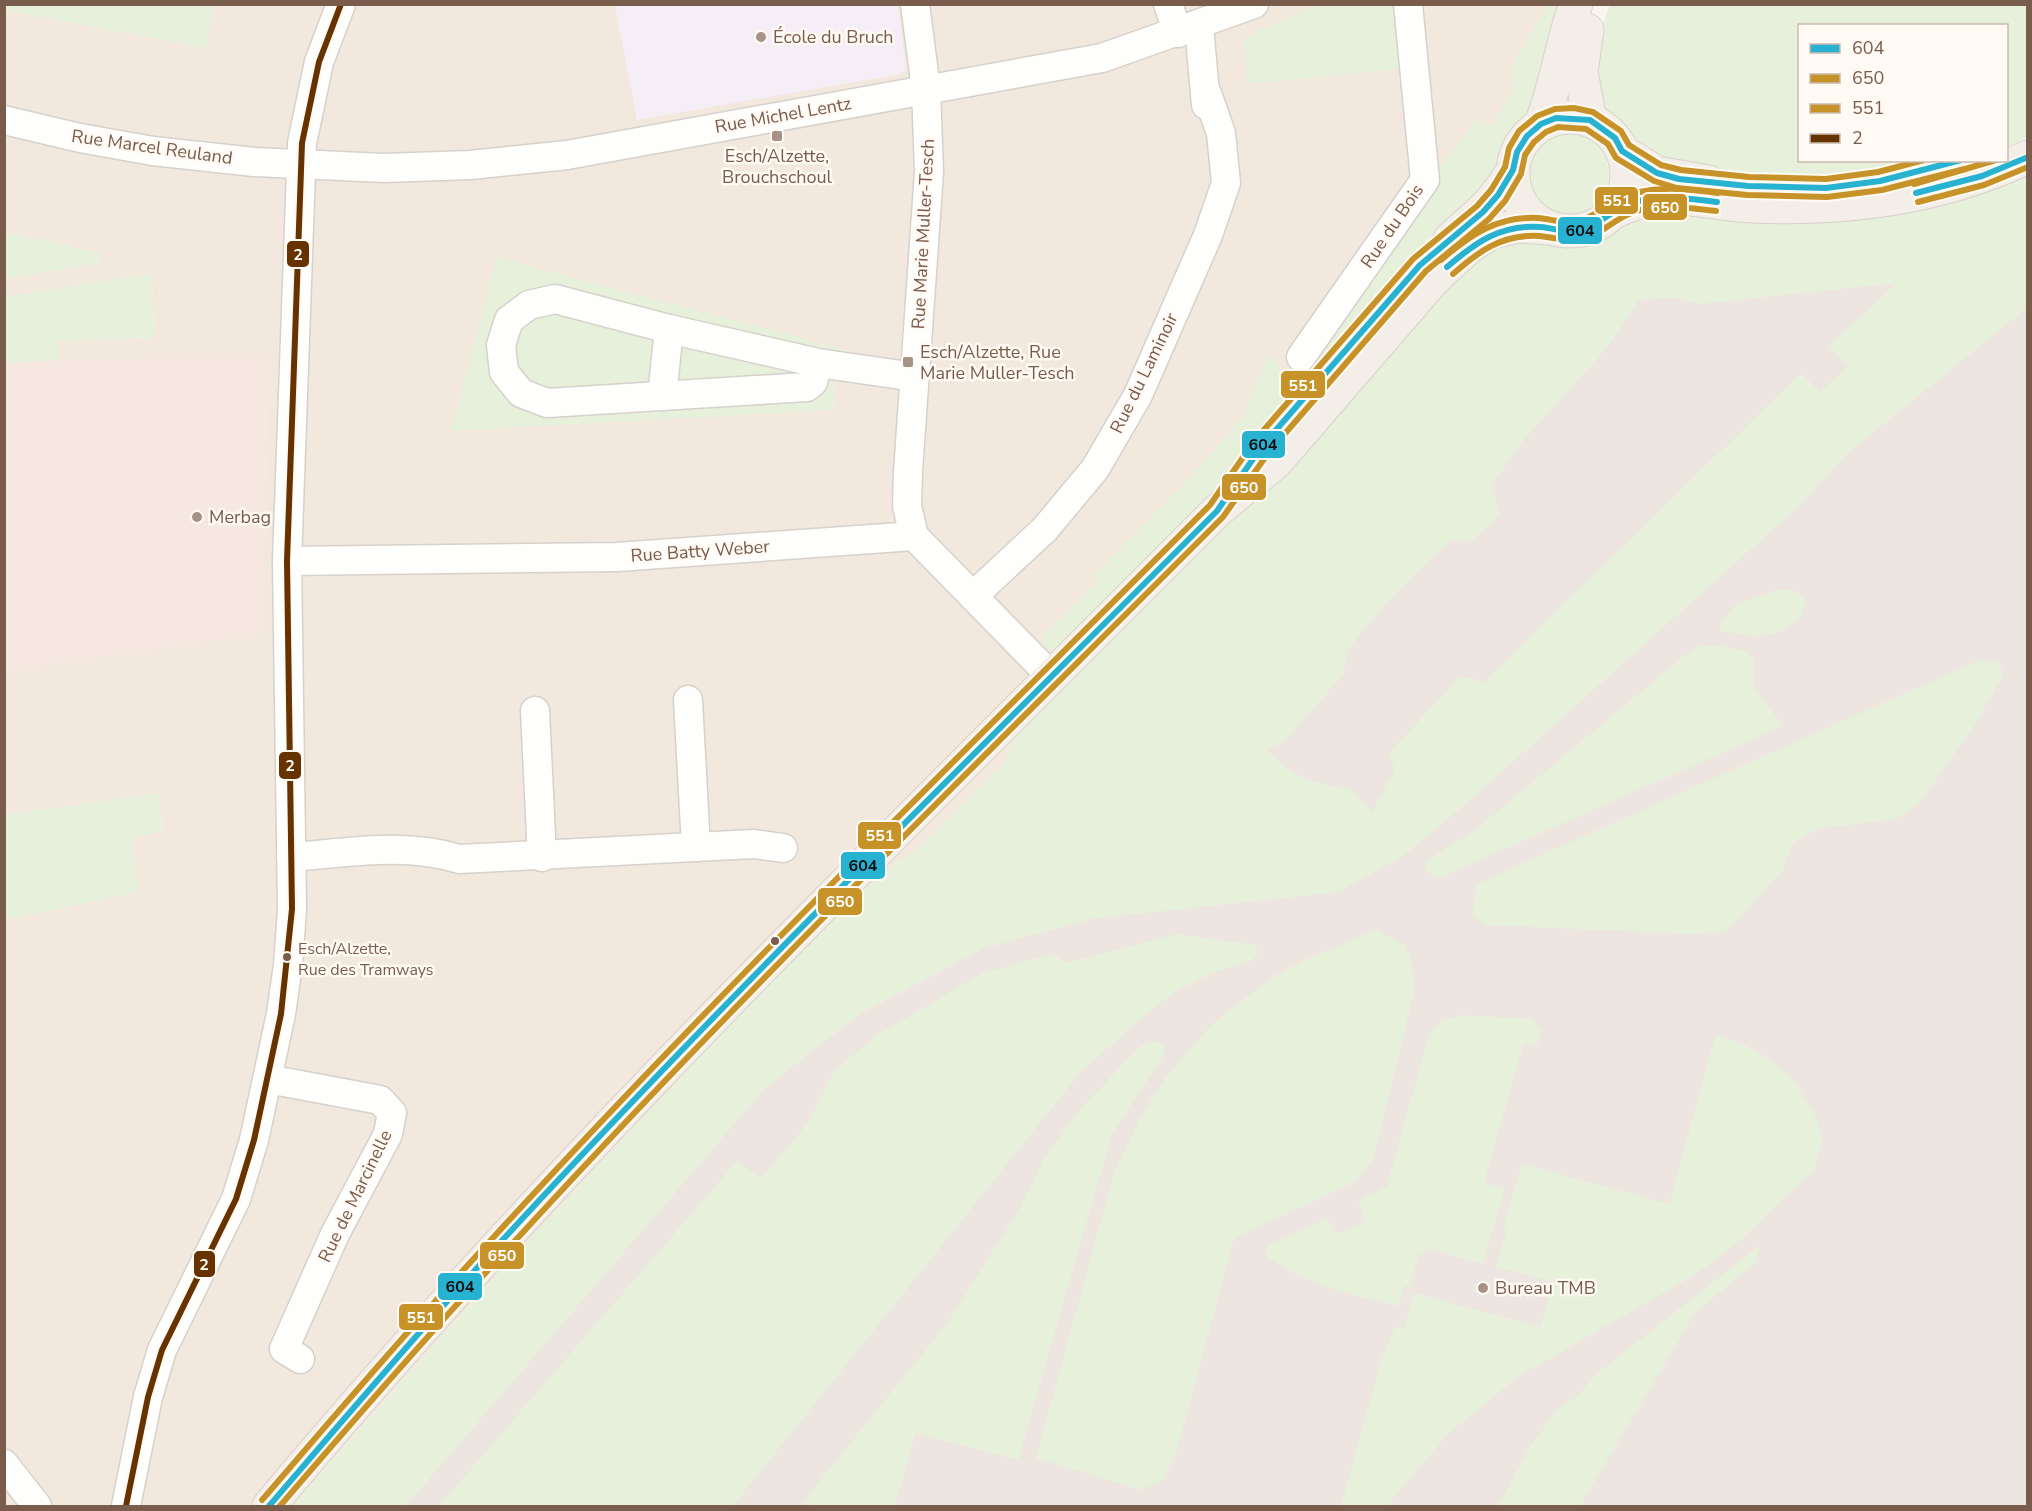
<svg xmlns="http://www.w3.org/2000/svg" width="2032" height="1511" font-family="'Nunito Sans',sans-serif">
<rect width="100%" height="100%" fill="#f9f5f0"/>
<path fill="#f2e8de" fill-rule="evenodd" d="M214,4l1333,1 -36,63 3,19 -23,41 -15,-8 -147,251 -52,60 14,14 -279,296 -7,22 -83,82 -32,22 -26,26 -359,372 -213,241h-287v-586l133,-28 -6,-55 31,-7 -5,-37 -153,22v-144l257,-38 6,-274 -209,1v-19l95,-3 -2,-65 -147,24v-18l94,-16 1,-10 -95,-21v-222l201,38zM896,363l-2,23 -59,-5 -2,29 -382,20z"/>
<path fill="#f6e8e1" d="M268,358l-6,275 -257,38v-308l54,-3z"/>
<path fill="#ede5e0" d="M2027,178v1328h-1641l387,-450 778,-779z"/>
<path fill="#f6eef6" d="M615,5h283l8,65 -5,4 -264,46z"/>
<g fill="#e7f0db" fill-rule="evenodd">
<path d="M4,5l1,-1 209,1 -8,43 -201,-38z"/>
<path d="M1318,5h77l6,64 -155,15 -2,-43 3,-5z"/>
<path d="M1547,5h29l5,67 -8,45c-115,11 -41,169 40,95l214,-5 200,-50v151l-178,144 -53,57 -327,292 -63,53 -67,38 -248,27 -106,29 -125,66 -95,74 -359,418h-114l213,-241 293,-314 92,-84 32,-22 82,-82 8,-22 264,-279 14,-17 -14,-13 52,-61 -6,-6 -7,-28 161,-218 15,8 23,-40 -3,-19zM1897,283l-68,63 19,20 -28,26 -19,-19 -318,310 -13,-6 -11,1 -71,76 7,15 -23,43 -23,-24c-33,-2 -63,-13 -82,-40l13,-4 10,-9 54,-61 3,-23 37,-46 67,-65 21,1 28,-26 -9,-29 33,-46 82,-91 33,-49 36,-2 25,6z"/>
<path d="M1610,5h417v132l-20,10 -1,-121h-206v134l163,1c-79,23 -157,31 -239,23 -14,-2 -33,-1 -45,-6 -20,-8 -60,-36 -76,-51l-8,-81z"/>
<circle cx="1569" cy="174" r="40"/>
<path d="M5,232l95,21 -1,10 -94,16z"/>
<path d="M496,257l400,106 -1,23 -60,-5 -2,29 -382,21z"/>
<path d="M152,273l2,65 -95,3v19l-54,3v-66z"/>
<path d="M1268,353l30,38 -98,116 -145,142 -11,2 -1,-15 54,-55 -4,-5 90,-91 60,-68z"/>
<path d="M1780,589l16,2 9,8 -2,15c-30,29 -43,23 -82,17l-1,-6 16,-21z"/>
<path d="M1714,645l32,6 8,10v27l29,38 -341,151h-8l-8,-6v-10l49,-31 208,-173 15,-10z"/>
<path d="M1977,661h22l4,15 -27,47 -56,80 -25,16 -78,10 -25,15 -9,26 -56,61 -31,3 -210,-9 -14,-9 5,-32z"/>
<path d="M158,793l5,38 -31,7 7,54 -134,28v-105z"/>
<path d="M1376,930l29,15 5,11 5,32 -42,172 -18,22 -121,57 -58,215 -14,27 -21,9 -105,-32 78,-285 27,-57 25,-39 44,-51 64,-50 33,-17z"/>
<path d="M1176,934l79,11 4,8 -8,8 -34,10 -41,20 -32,25 -64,57 -347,433h-294l298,-345 24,18 47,-56 26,-52 43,-36 106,-62 70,-19 14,9z"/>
<path d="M1462,1015l71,4 8,12 -4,14 -13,-3 -40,141 21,5 -22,76 -57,-16 -2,6 -5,-1 -9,34 -5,-2 -6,21c-47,-12 -92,-20 -131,-49l-2,-10 61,-29 8,17 31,-14 -8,-20 29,-15 42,-152 13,-14z"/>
<path d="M1716,1034l31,12 24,14 23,21 24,39 4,21 -8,29 -77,73 -44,33 -174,100 -72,59 -60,71h-46l40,-145 14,-34 9,1 10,-35 126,34 13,-45 -57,-15 11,-37 -4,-2 19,-64 147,40z"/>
<path d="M1158,1041l5,5 1,9 -52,79 -94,326 -102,-27 -21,73h-77l-16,-3 147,-182 69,-110 26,-52 36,-50 61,-63z"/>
<path d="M1760,1245l-4,17 -61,51 -115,193h-82l32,-59 27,-37 19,-13 22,-24z"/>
</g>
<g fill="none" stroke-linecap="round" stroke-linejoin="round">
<defs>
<g id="minor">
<path d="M1168,4l10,29"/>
<path d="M1199,26l7,79"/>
<path d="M4,120l76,18 73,13 101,11 130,6 86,-3 97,-10 535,-97 152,-54"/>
<path d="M1301,357l124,-177 -17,-176"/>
<path d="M818,363l-5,19 -6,5 -260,16 -26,-10 -17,-21 -3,-27 8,-25 20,-15 26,-6 114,30 149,34 97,14"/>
<path d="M662,396l7,-67"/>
<path d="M914,536l-7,-30 1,-34 21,-300 -3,-83 -11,-85"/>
<path d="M287,561l330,-4 297,-21 138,141"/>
<path d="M973,596l72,-67 50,-60 43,-74 70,-160 18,-52 -5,-50 -16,-45"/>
<path d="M688,700l8,147"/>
<path d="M535,711l7,146"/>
<path d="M291,857c56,-4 114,-15 168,2l295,-15 29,4"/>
<path d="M268,1079l112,21 12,13 -4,21 -53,100 -51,115 16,10"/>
<path d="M4,1464l33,42"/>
<path d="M126,1506l22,-109 14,-47 74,-151 18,-59 27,-126 7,-49 4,-56 -5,-348 15,-418 17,-81 22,-58"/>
</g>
<g id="major">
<path d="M1587,30l-6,42 9,48"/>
<circle cx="1570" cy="174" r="57"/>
<path d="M1541,124c16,-39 20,-80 35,-120"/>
<path d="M1622,151l35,22 52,9"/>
<path d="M1613,212c13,-5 26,-11 39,-13 33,-5 67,6 100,7 94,4 190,-8 276,-49"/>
<path d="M1450,239c28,-25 43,-35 63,-69"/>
<path d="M269,1506c294,-352 625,-670 948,-995l59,-49 159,-184 36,-33 21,-13 26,-6 32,2"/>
</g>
</defs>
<use href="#minor" stroke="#d7d1cb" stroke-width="31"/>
<use href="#major" stroke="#dad1cc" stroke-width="35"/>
<use href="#minor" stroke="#fefefd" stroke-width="28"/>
<use href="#major" stroke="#f3eee8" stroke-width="33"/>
<defs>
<g id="bus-1">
<path d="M1916,193l66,-17 46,-19"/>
<path d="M1447,267c29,-25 54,-43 94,-40 12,1 24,6 36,4 17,-3 30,-16 45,-24 29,-14 64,-9 95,-5"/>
<path d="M269,1506c75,-87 150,-175 228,-260 232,-252 478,-492 720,-735l45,-65 158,-181 63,-53 15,-17 15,-25 4,-18 10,-16 14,-12 15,-6 34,2 25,18 7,13 35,22 22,6 69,7 78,2 54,-7 81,-21"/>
</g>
<g id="bus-2">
<path d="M1918,202l66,-17 44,-18"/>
<path d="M1453,274c26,-23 49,-40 86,-38 13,1 27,6 41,4 19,-4 32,-19 49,-26 27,-12 59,-6 87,-3"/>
<path d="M280,1506c73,-85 147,-170 223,-252 232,-254 478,-494 720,-737l46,-65 157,-181 63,-52 16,-18 16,-27 4,-19 9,-13 12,-10 12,-5 28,2 22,15 8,14 38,23 23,7 70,7 80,2 55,-7 83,-21"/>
</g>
<g id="bus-3">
<path d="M1914,184l82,-24"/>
<path d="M1441,260c30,-26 57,-44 97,-42 14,1 28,7 41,3 15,-4 27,-16 40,-22 30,-15 67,-10 99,-6"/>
<path d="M262,1500c75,-87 150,-175 228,-259 232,-253 478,-493 720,-736l45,-65 158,-181 64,-53 14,-16 14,-23 4,-19 10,-17 18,-15 18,-7 19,-1 19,4 28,19 8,14 32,20 20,5 68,7 77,2 52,-7 46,-12"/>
</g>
<path id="bus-4" d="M126,1506l22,-109 14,-47 74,-151 18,-59 27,-126 11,-105 -5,-348 15,-418 17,-81 22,-58"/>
</defs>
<use href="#bus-1" stroke="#fffaf3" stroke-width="10"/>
<use href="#bus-2" stroke="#fffaf3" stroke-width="10"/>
<use href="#bus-3" stroke="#fffaf3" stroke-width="10"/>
<use href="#bus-4" stroke="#fffaf3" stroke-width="10"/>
<use href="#bus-1" stroke="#28b2d2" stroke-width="6"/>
<use href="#bus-2" stroke="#c79227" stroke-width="6"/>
<use href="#bus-3" stroke="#c79227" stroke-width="6"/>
<use href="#bus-4" stroke="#630" stroke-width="6"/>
</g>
<g fill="#a69286" stroke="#fffaf3" stroke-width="2">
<circle cx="761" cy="37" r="6"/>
<rect x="771" y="130" width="12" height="12" rx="3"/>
<rect x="902" y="356" width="12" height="12" rx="3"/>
<circle cx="197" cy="517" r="6"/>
<circle cx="1483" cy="1288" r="6"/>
</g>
<g fill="#7a5c4d" stroke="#fffaf3" stroke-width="2">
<circle cx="775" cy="941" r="5"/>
<circle cx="287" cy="957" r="5"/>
</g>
<g text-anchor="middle" stroke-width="5" stroke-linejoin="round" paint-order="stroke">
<g font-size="16" fill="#7a5c4d" stroke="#fffaf3" text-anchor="start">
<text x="298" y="954">Esch/Alzette,<tspan x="298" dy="21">Rue des Tramways</tspan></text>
</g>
<g font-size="18" fill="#7a5c4d" stroke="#fffaf3" text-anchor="start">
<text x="773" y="43">École du Bruch</text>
<text x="777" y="162" text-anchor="middle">Esch/Alzette,<tspan x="777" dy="21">Brouchschoul</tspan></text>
<text x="920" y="358">Esch/Alzette, Rue<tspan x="920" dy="21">Marie Muller-Tesch</tspan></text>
<text x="209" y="523">Merbag</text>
<text x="1495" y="1294">Bureau TMB</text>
</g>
<g font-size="18" fill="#7a5c4d" stroke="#fffaf3">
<text transform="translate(783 115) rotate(-10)" y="6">Rue Michel Lentz</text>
<text transform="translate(152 147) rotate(8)" y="6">Rue Marcel Reuland</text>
<text transform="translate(1392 226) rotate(-56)" y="6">Rue du Bois</text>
<text transform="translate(923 234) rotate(-87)" y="6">Rue Marie Muller-Tesch</text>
<text transform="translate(1144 373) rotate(-64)" y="6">Rue du Laminoir</text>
<text transform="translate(700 551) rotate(-4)" y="6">Rue Batty Weber</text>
<text transform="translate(355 1196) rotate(-64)" y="6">Rue de Marcinelle</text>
</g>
</g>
<g stroke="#fffaf3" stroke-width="2">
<rect x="1594" y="186" width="45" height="29" rx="6" fill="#c79227"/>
<rect x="1642" y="193" width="46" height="28" rx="6" fill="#c79227"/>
<rect x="1557" y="216" width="46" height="29" rx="6" fill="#28b2d2"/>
<rect x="286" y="240" width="24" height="28" rx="6" fill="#630"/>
<rect x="1280" y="370" width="46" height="29" rx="6" fill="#c79227"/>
<rect x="1241" y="430" width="45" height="29" rx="6" fill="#28b2d2"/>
<rect x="1221" y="473" width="46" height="28" rx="6" fill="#c79227"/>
<rect x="278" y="751" width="24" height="29" rx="6" fill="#630"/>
<rect x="857" y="821" width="45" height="29" rx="6" fill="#c79227"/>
<rect x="840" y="851" width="46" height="29" rx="6" fill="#28b2d2"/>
<rect x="817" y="887" width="46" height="29" rx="6" fill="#c79227"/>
<rect x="479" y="1241" width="46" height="29" rx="6" fill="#c79227"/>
<rect x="193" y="1250" width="23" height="28" rx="6" fill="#630"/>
<rect x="437" y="1272" width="46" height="29" rx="6" fill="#28b2d2"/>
<rect x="398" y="1303" width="46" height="28" rx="6" fill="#c79227"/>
</g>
<g font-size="16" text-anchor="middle" font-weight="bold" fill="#fff">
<text x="1617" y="206">551</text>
<text x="1665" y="213">650</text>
<text x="298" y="260">2</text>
<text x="1303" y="391">551</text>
<text x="1244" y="493">650</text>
<text x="290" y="771">2</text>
<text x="880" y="841">551</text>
<text x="840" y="907">650</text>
<text x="502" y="1261">650</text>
<text x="204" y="1270">2</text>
<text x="421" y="1323">551</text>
</g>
<g font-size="16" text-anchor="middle" font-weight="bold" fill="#111">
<text x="1580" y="236">604</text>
<text x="1263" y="450">604</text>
<text x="863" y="871">604</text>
<text x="460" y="1292">604</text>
</g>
<rect width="2032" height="1511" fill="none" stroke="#7a5c4d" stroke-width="12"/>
<rect x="1798" y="24" width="210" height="138" fill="#fffaf3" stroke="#cabbb1" stroke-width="1.5"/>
<rect x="1810" y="44" width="30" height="9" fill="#28b2d2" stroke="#cabbb1" stroke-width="1.5"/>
<text x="1852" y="54" font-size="18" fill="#7a5c4d">604</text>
<rect x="1810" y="74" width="30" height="9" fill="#c79227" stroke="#cabbb1" stroke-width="1.5"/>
<text x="1852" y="84" font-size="18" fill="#7a5c4d">650</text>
<rect x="1810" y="104" width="30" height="9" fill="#c79227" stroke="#cabbb1" stroke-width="1.5"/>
<text x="1852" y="114" font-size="18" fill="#7a5c4d">551</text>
<rect x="1810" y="134" width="30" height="9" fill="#663300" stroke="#cabbb1" stroke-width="1.5"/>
<text x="1852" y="144" font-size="18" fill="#7a5c4d">2</text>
</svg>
